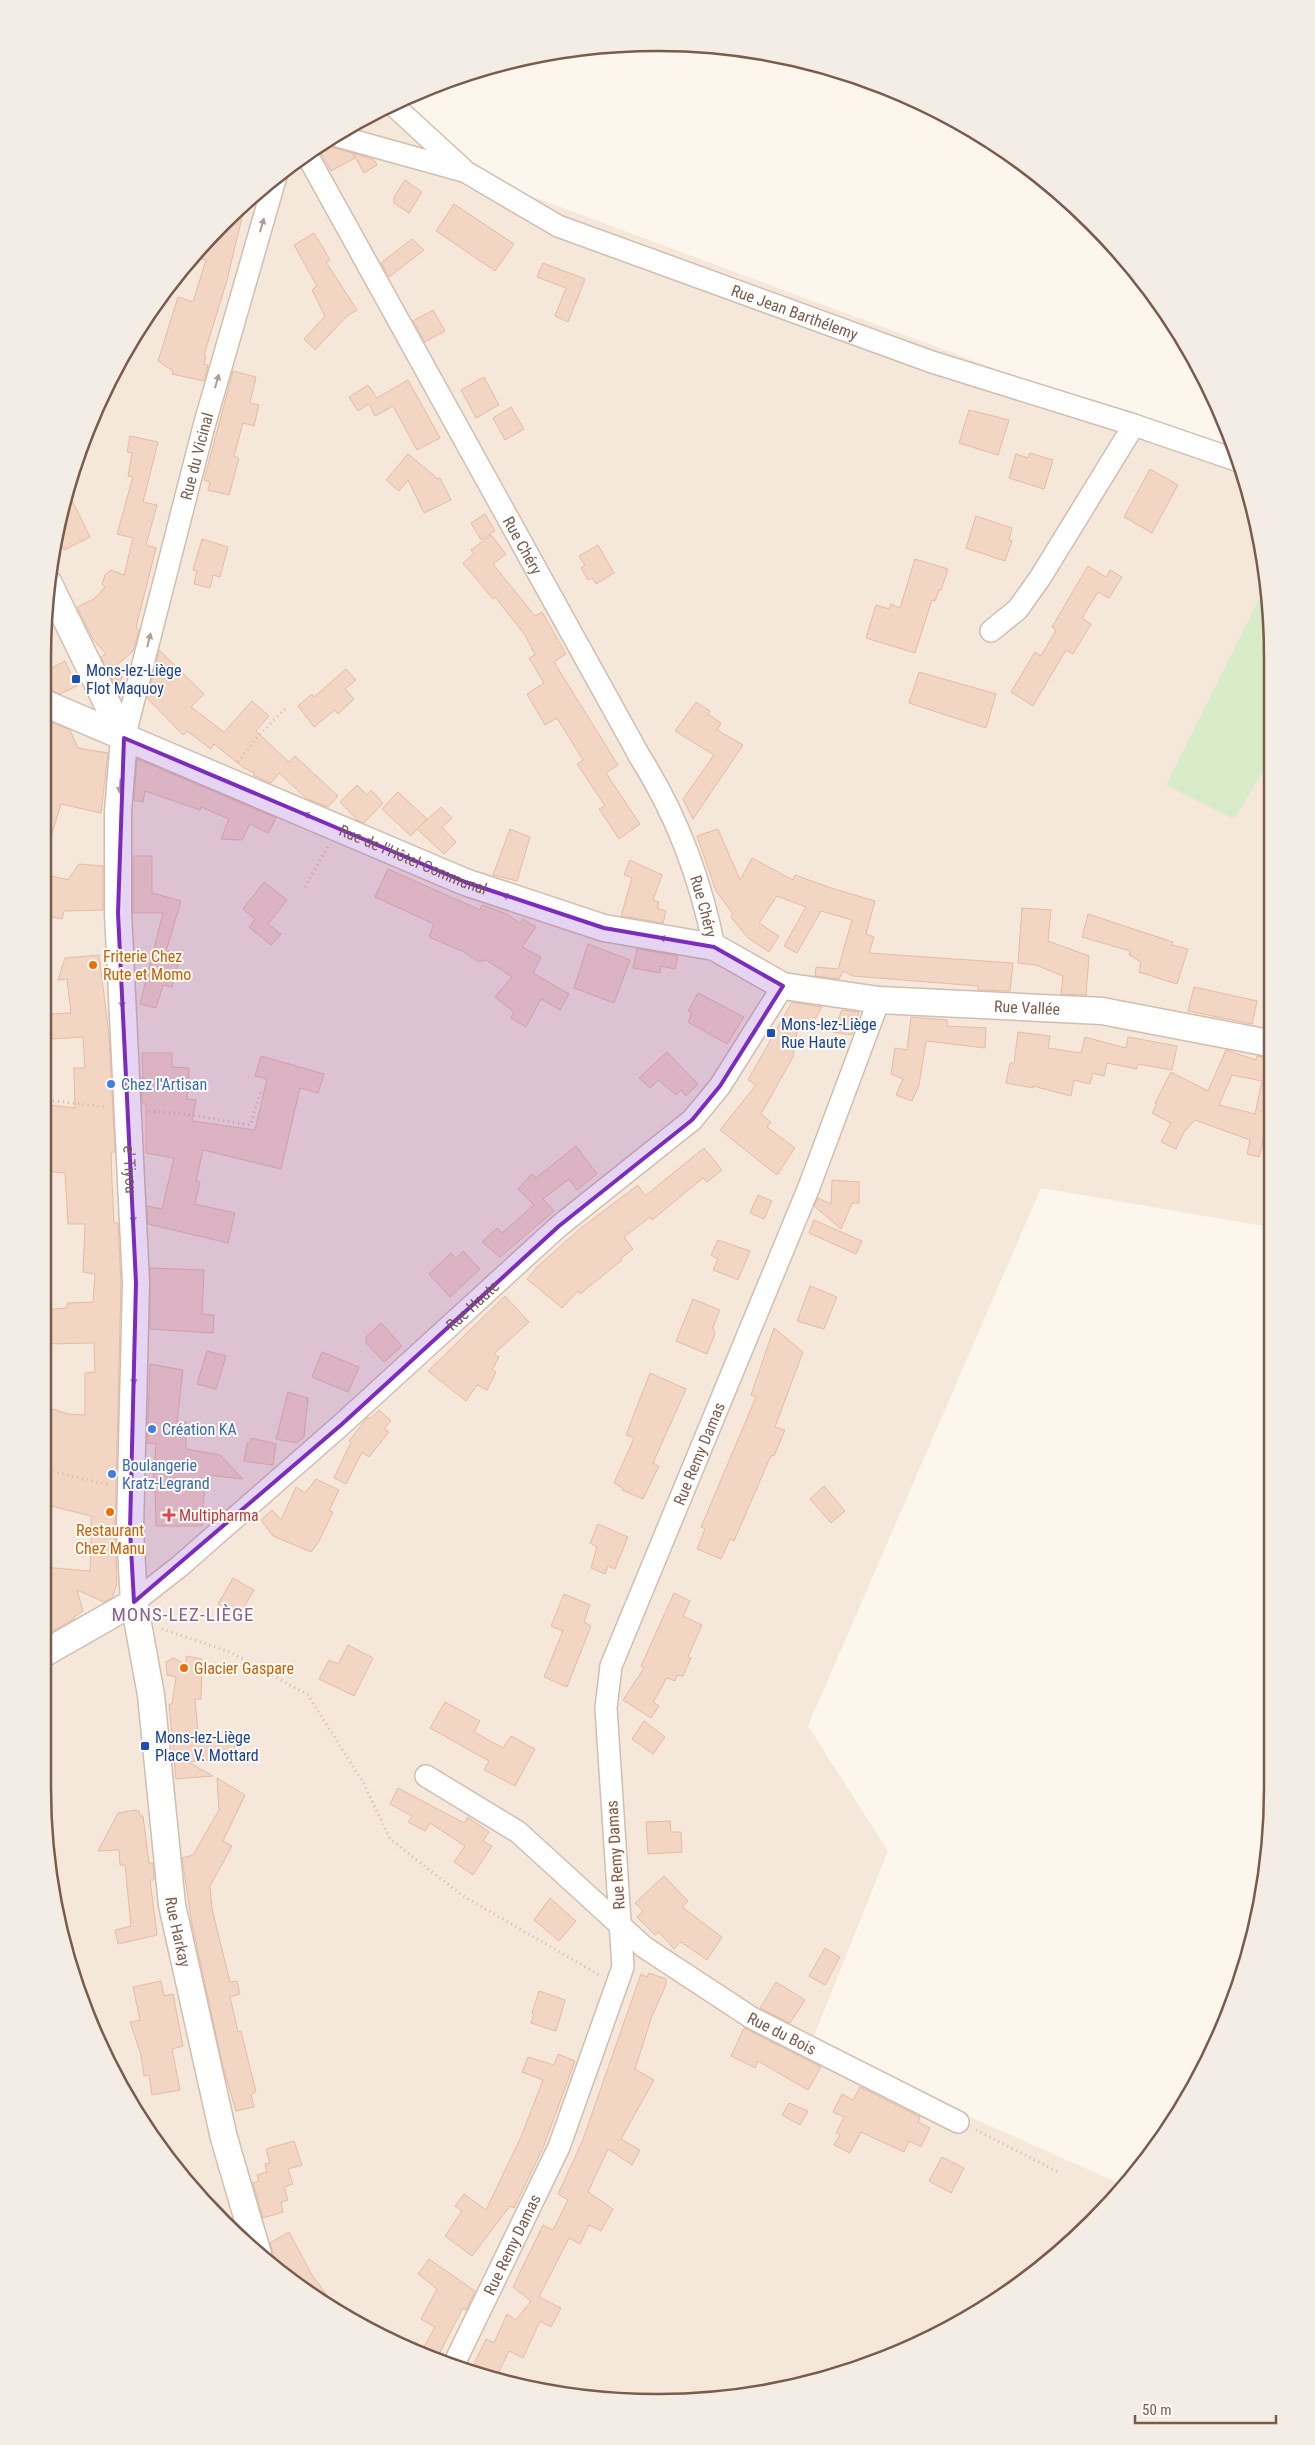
<svg xmlns="http://www.w3.org/2000/svg" width="1315" height="2445" font-family="'Roboto Condensed',sans-serif">
<rect width="100%" height="100%" fill="#fdf6ec"/>
<path fill="#f5e8da" d="M384,107l82,65 769,286 32,120 2,649 -228,-39 -233,538 80,125 -78,195 313,139 -60,65 -64,49 -106,57 -77,26 -118,19h-81l-118,-19 -77,-26 -106,-57 -64,-49 -82,-88 -45,-67 -50,-110 -21,-78 -11,-120 1,-1169 20,-120 61,-148 70,-98 88,-82z"/>
<path fill="#d8ecc9" d="M1267,583l1,181 -34,55 -68,-34z"/>
<g fill="#f3d5c3" stroke="#e6bba3" fill-rule="evenodd">
<path d="M327,142l7,6 19,5 2,5 -24,13 -13,-23z"/>
<path d="M353,153l20,6 4,6 -13,8z"/>
<path d="M405,180l17,12 -13,21 -15,-10v-6z"/>
<path d="M454,204l60,40 -19,27 -59,-40z"/>
<path d="M245,205l-18,75 -23,75 2,1 -2,8 4,1 -4,16 -32,-7 1,-3 -15,-10 20,-64 15,5 13,-42 -14,-4z"/>
<path d="M314,233l16,27 -4,2 31,48 -10,6 -32,34 -11,-11 21,-23 -13,-26 5,-4 -23,-41z"/>
<path d="M412,239l12,11 -35,27 -8,-14z"/>
<path d="M543,263l42,16 -17,43 -13,-6 11,-28 -29,-11z"/>
<path d="M433,310l12,21 -20,11 -12,-21z"/>
<path d="M233,371l23,6 -6,26 9,2 -5,21 -11,-3 -9,33 5,2 -10,37 -21,-5 2,-8 -6,-2z"/>
<path d="M484,377l15,28 -23,13 -15,-28z"/>
<path d="M408,380l32,58 -23,12 -24,-44 -18,10 -6,-12 -11,7 -9,-14 19,-12 9,13z"/>
<path d="M511,407l13,22 -19,11 -12,-22z"/>
<path d="M969,410l40,10 -11,35 -39,-12z"/>
<path d="M130,436l28,6 -15,60 14,3 -11,40 10,3 -20,79 3,3 -6,21 -16,14 5,12 -5,13 -16,-33 5,-3 -13,-15 -16,-32 17,-8 11,-12 -3,-3 3,-9 6,-5 13,5 9,-37 -16,-4 16,-57 -5,-1 4,-23 -5,-1z"/>
<path d="M1030,453l23,7 -9,29 -35,-11 7,-24 12,4z"/>
<path d="M408,454l30,25 2,-1 11,22 -27,13 -16,-33 -9,11 -13,-11z"/>
<path d="M1150,469l28,16 -26,48 -28,-16z"/>
<path d="M67,490l23,47 -26,13 -7,-14z"/>
<path d="M485,514l10,17 -14,9 -10,-17z"/>
<path d="M976,516l36,12 -3,12 3,1 -7,20 -39,-13z"/>
<path d="M491,535l15,19 -13,10 42,52 7,-4 24,42 -12,8 64,103 -12,8 34,51 -21,15 -20,-30 6,-3 -28,-42 6,-4 -26,-42 -12,7 -18,-31 17,-11 -15,-25 6,-3 -10,-20 -30,-38 -2,2 -30,-36 11,-9 -3,-4z"/>
<path d="M202,539l26,8 -8,30 -7,-2 -3,13 -16,-4 3,-13 -4,-1z"/>
<path d="M598,545l16,28 -18,11 -4,-6 -4,2 -7,-12 4,-3 -6,-9z"/>
<path d="M915,559l33,10 -7,21h-2l-4,11 -3,-1 -17,53 -49,-15 10,-33 13,4 2,-5 9,4z"/>
<path d="M1088,566l18,11 4,-7 12,7 -13,21 -11,-6 -16,26 9,6 -18,30 -7,-4 -33,56 -22,-14 24,-40 6,4 15,-26 -4,-3z"/>
<path d="M159,650l45,44 -13,13 33,25 28,-31 17,15 -13,15 33,31 6,-6 43,40 -10,11 -21,-8 -28,-26 -8,10 -18,-8 2,-2 -11,-5 -30,-24 -3,5 -24,-18 -4,4 -36,-37z"/>
<path d="M65,661l12,25 -17,8 -16,-6v-16z"/>
<path d="M346,669l10,11 -11,9 9,10 -16,15 -3,-4 -21,17 -16,-21 14,-12 2,3z"/>
<path d="M919,672l77,22 -10,34 -77,-25z"/>
<path d="M696,702l14,9 -2,3 13,9 -4,7 26,15 -50,74 -10,-20 31,-44 -39,-24z"/>
<path d="M44,719l26,11 8,18 30,5 -7,60 -40,-9 -14,45h-3z"/>
<path d="M137,759l139,59 -8,15 -18,-9 -8,16 -21,-1 8,-20 -28,-12 -1,3 -55,-19 -2,11 -9,-2z"/>
<path d="M357,785l10,10 4,-5 12,13 -19,20 -7,-3 -17,-18z"/>
<path d="M398,792l29,27 -9,9 23,-21 11,11 -10,9 14,15 -12,12 -27,-25 -6,7 -29,-27z"/>
<path d="M510,829l20,8 -13,44 -24,-6z"/>
<path d="M718,829l22,51 12,-22 41,22 2,-5 36,13 44,13 -9,33 8,3 -5,16 144,10 -3,28 -32,-1v-4l-125,-10 -10,-5 -4,8 -24,-3 1,-9 22,2 14,-49 -31,-9 -24,42 -13,-7 22,-39 -29,-11 -18,27 20,13 -10,16 -21,-14 -17,-21 2,-3 -17,-23 -19,-55z"/>
<path d="M133,856h19v37l29,8 -15,50 15,4 -9,32 -9,-2 -7,23 -16,-4 23,-91h-30z"/>
<path d="M630,860l32,15 -9,25 6,2 -2,6 9,3 -3,12 -42,-7 11,-38 -8,-3z"/>
<path d="M79,864l24,2v44l-39,1 -2,8 -19,-4 1,-41 24,6z"/>
<path d="M388,869l92,41 2,-5 25,9 13,9 3,-4 13,8 -14,20 19,10 -8,16 36,21 -9,16 -19,-11 -15,28 -15,-9 3,-6 -19,-15 17,-20 -26,-17 -7,2 -15,-10 -35,-15 5,-13 -59,-27z"/>
<path d="M264,882l23,18 -19,24 13,10 -10,11 -22,-18 6,-8 -12,-10z"/>
<path d="M1022,908l29,2 -3,31 41,15 -3,39 -25,-1 2,-18 -27,-11 -18,-2z"/>
<path d="M1088,914l85,28 -1,3 16,4 -11,35 -38,-12 2,-10 -12,-7 1,-4 -48,-14z"/>
<path d="M588,944l42,16 -16,43 -40,-15z"/>
<path d="M637,949l41,7 -3,13 -14,-3 -1,7 -27,-5z"/>
<path d="M99,955l10,80 6,117h-4l1,31 2,40h4l3,60 -6,247 2,54 -5,14 -8,4 -27,-12 6,21 -9,6 1,1 -32,19v-70l47,4 1,-24v-31l-48,-12v-71l7,-25 18,6 17,1v-42l10,-1 -1,-29 -51,1v-34l24,-2v-5l26,-1 2,-28 -12,-2 2,-48h-17l-3,-51 -22,-2v-32l5,-29h3v-5l24,3 -1,-40h11l-2,-31 -31,2 -1,-25 20,-1 -4,-34 -9,1 7,-22z"/>
<path d="M1194,987l63,14 -5,23 -64,-13z"/>
<path d="M698,993l46,24 -17,27 -39,-22 4,-9 -4,-2z"/>
<path d="M792,1002l30,5 -12,21 -12,-2 -5,31 -32,57 10,8 -4,5 28,21 -18,27 -57,-45 36,-45 -8,-5z"/>
<path d="M842,1010l17,2 -7,23 -19,-3z"/>
<path d="M911,1017l36,3v6l39,2 -1,20 -59,-7 -7,44 -7,16 -16,-6 7,-16 -12,-5 4,-26 12,2z"/>
<path d="M1018,1032l32,4 -2,12 33,5 4,-16 41,11 2,-11 49,9 -5,24 -34,-6 -1,5 -30,-6 -3,13 -11,-3 -3,11 -16,-4 -3,16 -38,-10v2l-27,-5 4,-20h4z"/>
<path d="M1226,1050l30,10 1,-4 12,2v59l-10,40 -12,-3 3,-14 -55,-20 -11,12 -8,17 -15,-7 10,-19 -19,-10 5,-9 -2,-1 16,-31 37,19zM1232,1075l30,6 -7,33 -36,-9z"/>
<path d="M667,1052l31,32 -12,12 -5,-6 -5,5 -18,-15 -8,8 -11,-10z"/>
<path d="M142,1053h30v14l17,1 -2,31 9,1 -4,21 63,9 12,-51 -12,-3 6,-20 63,18 -6,19 -18,-5 -19,81 -78,-19 -7,31 4,1 -5,22 40,9 -7,30 -80,-19 -1,-18 15,3 12,-51 -28,-5v-49h-4l-1,-26 2,1z"/>
<path d="M576,1146l21,28 -20,16 -8,-11 -26,20 11,12 -54,46 -18,-15 15,-14 5,5 32,-28 -16,-16 14,-15 4,4z"/>
<path d="M704,1148l18,22 -15,12 -4,-4 -51,42 -2,-3 -26,20 9,12 -12,9 1,2 -42,34 -2,-3 -16,17 -35,-29 10,-12 44,-39 57,-43 7,11z"/>
<path d="M832,1180l27,2v21h-7l-11,26 -27,-23 4,-8 13,6z"/>
<path d="M758,1195l14,6 -8,18 -14,-6z"/>
<path d="M814,1220l48,21 -6,13 -47,-21z"/>
<path d="M718,1240l32,11 -12,29 -25,-10 5,-11 -7,-4z"/>
<path d="M463,1251l17,18 -30,28 -21,-23 22,-21 5,6z"/>
<path d="M150,1268l54,2 -2,44 12,1 -1,18 -63,-4z"/>
<path d="M810,1286l27,11 -13,32 -27,-8z"/>
<path d="M505,1296l24,26 -35,32 5,3 -7,13 4,2 -9,18 -10,-5 -11,16 -38,-30z"/>
<path d="M693,1299l27,11 -7,17 2,7 -8,20 -31,-13z"/>
<path d="M381,1323l21,23 -18,16 -18,-19v-6z"/>
<path d="M774,1328l29,24 -28,75 10,3 -11,26 -2,-1 -3,5 -35,81 -4,-2 -9,20 -24,-10 8,-20 -4,-2 55,-130 -5,-2z"/>
<path d="M207,1351l19,5 -10,33 -19,-5z"/>
<path d="M322,1352l37,15 -11,25 -36,-15z"/>
<path d="M150,1364l33,6 -6,52h9v27l34,6 23,24 -36,-4 -4,28 -1,23h-46l-1,-43h-2l3,-39 -9,-1z"/>
<path d="M650,1373l36,16 -33,74 6,3 -16,33 -21,-9 1,-2 -9,-5 20,-45 -8,-3z"/>
<path d="M288,1392l20,6 -4,39 -8,6 -20,-4z"/>
<path d="M379,1410l12,11 -7,8 5,3 -20,25 -7,-5 -16,32 -12,-6 17,-36 -2,-1 18,-23h4z"/>
<path d="M251,1438l25,6 -3,21 -29,-4 3,-18h3z"/>
<path d="M316,1479l23,11 -10,21 4,1 -15,31 -7,9 -38,-16 -12,-16 11,-10 9,10 15,-33 9,6z"/>
<path d="M824,1486l21,25 -14,12 -21,-24z"/>
<path d="M598,1524l30,13 -13,32 -7,-3 -3,8 -14,-6 6,-21 -7,-4z"/>
<path d="M233,1578l21,12 -15,26 -21,-12z"/>
<path d="M674,1593l16,8 -7,15 19,9 -14,32 3,1 -8,18 -6,-1 -2,6 -8,-3 -14,24 6,4 -8,12 -28,-18 21,-32 -3,-2z"/>
<path d="M564,1594l26,11 -6,17 7,4 -24,61 -23,-10 19,-46 -12,-5z"/>
<path d="M348,1645l25,13 -19,38 -35,-17 10,-19 9,4z"/>
<path d="M186,1656l16,3 -1,40h-6l4,45 35,-3 2,16 -48,5 25,14 -37,3 -7,-75h3l4,-27 -9,-2 -1,-13 7,-4 13,6z"/>
<path d="M445,1702l35,19 -6,11 29,16 8,-12 24,13 -20,37 -31,-16 5,-9 -59,-33z"/>
<path d="M644,1721l21,16 -12,17 -21,-15z"/>
<path d="M217,1778l28,17 -22,46 9,5 -22,40 2,23 18,73 7,-1 3,13 -10,3 8,35 3,-1 15,61 -5,2 3,13 -18,4 -13,-44 -31,-143 -10,-66 11,-3 26,-45z"/>
<path d="M398,1788l66,35 4,-6 21,15 -6,9 9,5 -19,29 -19,-13 11,-16 -35,-23 -5,8 -17,-9 4,-6 -22,-12z"/>
<path d="M135,1810l4,1 1,5h3l6,47h4l1,17h-4l7,55 -39,9 -3,-14 16,-4 -6,-61h-5l-1,-15 -21,1 20,-38z"/>
<path d="M670,1821l1,11h10l1,20 -34,2 -2,-32z"/>
<path d="M664,1876l24,25 -6,6 40,30 -15,23 -26,-18 -7,7 -15,-17 -4,3 -18,-18 6,-6 -8,-8z"/>
<path d="M550,1898l26,23 -17,20 -25,-21z"/>
<path d="M825,1948l15,9 -15,28 -16,-9z"/>
<path d="M649,1973l17,6v6l-14,31 -17,53 19,11 -33,59 19,11 -8,15 -24,-16 -20,43 25,17 -12,22 -12,-6 -9,19 -11,-6 -30,59 22,11 -10,19 -11,-6 -17,37 -14,-7 -14,29 -25,-8 16,-33 8,4 13,-29 9,6 15,-19 -18,-14 30,-62 10,5 15,-30 -10,-6 24,-52 59,-168 6,3z"/>
<path d="M161,1981l3,15 9,-2 10,52 -11,3 8,41 -28,5 -3,-20 -5,1 -3,-21 -11,-33 10,-2 -7,-33z"/>
<path d="M776,1982l29,18 -15,23 -30,-15z"/>
<path d="M539,1991l26,9 -9,31 -25,-8 3,-9 -2,-1z"/>
<path d="M744,2028l77,39 -13,23 -50,-29 -3,7 -24,-12z"/>
<path d="M558,2054l17,7 -32,87 -29,60 -4,-2 -38,50 -27,-20 17,-25 -7,-5 9,-12 22,16 35,-73 22,-57 -21,-8 6,-15 26,8z"/>
<path d="M860,2087l60,30 -2,5 12,6 -9,19 -12,-6 -5,11 -43,-20 -11,21 -16,-8 6,-10 -4,-2 8,-16 -11,-5 9,-18 11,6z"/>
<path d="M789,2103l19,8 -8,14 -18,-10z"/>
<path d="M294,2141l8,24 -14,4 5,15 -9,3 4,13 -7,2 2,10 -20,6 -10,-35 6,-2 -2,-6 10,-3 -2,-8 5,-1 -4,-14z"/>
<path d="M942,2157l22,11 -13,25 -22,-12z"/>
<path d="M289,2232l23,43 27,36 -23,-12 -32,-25 -11,-20 -3,-11z"/>
<path d="M429,2259l46,32 -9,19 -3,-2 -27,52 -16,-6 15,-27 -14,-8 16,-30 -19,-15z"/>
</g>
<g fill="none" stroke-linecap="round" stroke-linejoin="round">
<defs>
<g id="minor">
<path id="s1" d="M392,104l74,68 92,54 374,136 202,63 102,35"/>
<path d="M337,136l126,35"/>
<path id="s2" d="M307,155l333,602c36,57 61,124 74,190"/>
<path d="M991,631l27,-22 22,-31 94,-153"/>
<path id="s3" d="M124,738l80,-312 72,-250"/>
<path id="s4" d="M134,1602l46,-36 161,-141 218,-199 133,-106 28,-34 63,-100"/>
<path id="s5" d="M426,1776l92,56 126,115 108,71 206,104"/>
<path id="s6" d="M453,2366l106,-219 64,-180 -17,-259 5,-42 198,-479 70,-187"/>
</g>
<g id="tertiary">
<path d="M49,584l75,154"/>
<path id="s7" d="M44,703l421,179 139,46 110,19 69,39 96,14 223,11 167,32"/>
<path id="s8" d="M124,738l-6,74v101l18,370 -6,247 4,72 17,93 21,210 52,233 34,116"/>
<path d="M43,1654l91,-52"/>
</g>
</defs>
<use href="#minor" stroke="#d1beb0" stroke-width="24"/>
<use href="#tertiary" stroke="#d1beb0" stroke-width="29"/>
<g stroke="#d9b8a5" stroke-width="3" stroke-dasharray="1 4" stroke-linecap="butt">
<path d="M238,762l20,-26 29,-29"/>
<path d="M305,887l23,-41"/>
<path d="M48,1100l58,7"/>
<path d="M149,1111l29,2 72,12 11,-34"/>
<path d="M43,1115l5,-15 -5,-20"/>
<path d="M43,1469l66,16"/>
<path d="M162,1629l68,23 78,43 56,89 26,55 73,57 138,80"/>
<path d="M976,2130l84,43"/>
</g>
<use href="#minor" stroke="#fff" stroke-width="21"/>
<use href="#tertiary" stroke="#fff" stroke-width="26"/>
</g>
<defs><path id="oneway-solid" d="M-6-.8H1V-3.2L6.5 0L1 3.2V.8H-6Z" transform="scale(1.25)"/></defs>
<g fill="#af9d94">
<use href="#oneway-solid" transform="translate(262 225) rotate(-74)"/>
<use href="#oneway-solid" transform="translate(217 381) rotate(-74)"/>
<use href="#oneway-solid" transform="translate(149 640) rotate(-76)"/>
<use href="#oneway-solid" transform="translate(120 786) rotate(94)"/>
<use href="#oneway-solid" transform="translate(310 816) rotate(-157)"/>
<use href="#oneway-solid" transform="translate(509 897) rotate(-162)"/>
<use href="#oneway-solid" transform="translate(666 939) rotate(-170)"/>
<use href="#oneway-solid" transform="translate(122 1001) rotate(87)"/>
<use href="#oneway-solid" transform="translate(133 1216) rotate(87)"/>
<use href="#oneway-solid" transform="translate(134 1378) rotate(91)"/>
</g>
<path fill="#7b2cbf" fill-opacity="0.2" stroke="#7b2cbf" stroke-width="4" stroke-linejoin="round" d="M124,738l341,144 139,46 110,19 69,39 -63,100 -28,34 -133,106 -218,199 -207,177 -4,-72 6,-247 -18,-370z"/>
<g fill="#1a4fb4" stroke="#fffaf3" stroke-width="2">
<rect x="71" y="674" width="10" height="10" rx="2.5"/>
<rect x="766" y="1028" width="10" height="10" rx="2.5"/>
<rect x="140" y="1741" width="10" height="10" rx="2.5"/>
</g>
<g fill="#e8710a" stroke="#fffaf3" stroke-width="2">
<circle cx="93" cy="965" r="5"/>
<circle cx="110" cy="1512" r="5"/>
<circle cx="184" cy="1668" r="5"/>
</g>
<g fill="#3f7fe0" stroke="#fffaf3" stroke-width="2">
<circle cx="111" cy="1084" r="5"/>
<circle cx="152" cy="1429" r="5"/>
<circle cx="112" cy="1474" r="5"/>
</g>
<path fill="#e0444e" stroke="#fffaf3" stroke-width="2" d="M166.5 1507.5h5v5h5v5h-5v5h-5v-5h-5v-5h5z"/>
<g text-anchor="middle" stroke-width="4" stroke-linejoin="round" paint-order="stroke">
<g font-size="16" fill="#7a5c4d" stroke="#fffaf3">
<text dy="6" stroke="none"><textPath href="#s1" startOffset="459">Rue Jean Barthélemy</textPath></text>
<text dy="6" stroke="none"><textPath href="#s3" startOffset="291">Rue du Vicinal</textPath></text>
<text dy="6" stroke="none"><textPath href="#s2" startOffset="446">Rue Chéry</textPath></text>
<text dy="6" stroke="none"><textPath href="#s7" startOffset="401">Rue de l'Hôtel Communal</textPath></text>
<text dy="6" stroke="none"><textPath href="#s2" startOffset="851">Rue Chéry</textPath></text>
<text dy="6" stroke="none"><textPath href="#s7" startOffset="1040">Rue Vallée</textPath></text>
<text dy="6" stroke="none"><textPath href="#s8" startOffset="432">e' Tiyou</textPath></text>
<text dy="6" stroke="none"><textPath href="#s4" startOffset="450">Rue Haute</textPath></text>
<text dy="6" stroke="none"><textPath href="#s6" startOffset="966">Rue Remy Damas</textPath></text>
<text transform="translate(615 1855) rotate(-94)" y="6">Rue Remy Damas</text>
<text dy="6" stroke="none"><textPath href="#s8" startOffset="1198">Rue Harkay</textPath></text>
<text dy="6" stroke="none"><textPath href="#s5" startOffset="441">Rue du Bois</textPath></text>
<text dy="6" stroke="none"><textPath href="#s6" startOffset="135">Rue Remy Damas</textPath></text>
</g>
<g font-size="16" fill="#164399" stroke="#fffaf3" text-anchor="start">
<text x="86" y="676">Mons-lez-Liège<tspan x="86" dy="18">Flot Maquoy</tspan></text>
<text x="781" y="1030">Mons-lez-Liège<tspan x="781" dy="18">Rue Haute</tspan></text>
<text x="155" y="1743">Mons-lez-Liège<tspan x="155" dy="18">Place V. Mottard</tspan></text>
</g>
<g font-size="16" fill="#c56008" stroke="#fffaf3" text-anchor="start">
<text x="103" y="962">Friterie Chez<tspan x="103" dy="18">Rute et Momo</tspan></text>
<text x="110" y="1536" text-anchor="middle">Restaurant<tspan x="110" dy="18">Chez Manu</tspan></text>
<text x="194" y="1674">Glacier Gaspare</text>
</g>
<g font-size="16" fill="#366cbe" stroke="#fffaf3" text-anchor="start">
<text x="121" y="1090">Chez l'Artisan</text>
<text x="162" y="1435">Création KA</text>
<text x="122" y="1471">Boulangerie<tspan x="122" dy="18">Kratz-Legrand</tspan></text>
</g>
<g font-size="16" fill="#be3a42" stroke="#fffaf3" text-anchor="start">
<text x="179" y="1521">Multipharma</text>
</g>
<g font-size="19" letter-spacing="1" fill="#846695" stroke="#fffaf3">
<text x="183" y="1621">MONS-LEZ-LIÈGE</text>
</g>
</g>
<path d="M0 0H1315V2445H0ZM657 51H658A606 606 0 0 1 1264 657V1788A606 606 0 0 1 658 2394H657A606 606 0 0 1 51 1788V657A606 606 0 0 1 657 51Z" fill="#f4ede6" fill-rule="evenodd"/>
<path fill="none" stroke="#7a5c4d" stroke-width="2.5" d="M657 51H658A606 606 0 0 1 1264 657V1788A606 606 0 0 1 658 2394H657A606 606 0 0 1 51 1788V657A606 606 0 0 1 657 51Z"/>
<path d="M1135 2415v8h141v-8" fill="none" stroke="#7a5c4d" stroke-width="2.5"/>
<text x="1142" y="2415" font-size="15" fill="#7a5c4d" stroke="#fffaf3" stroke-width="4" paint-order="stroke">50 m</text>
</svg>
